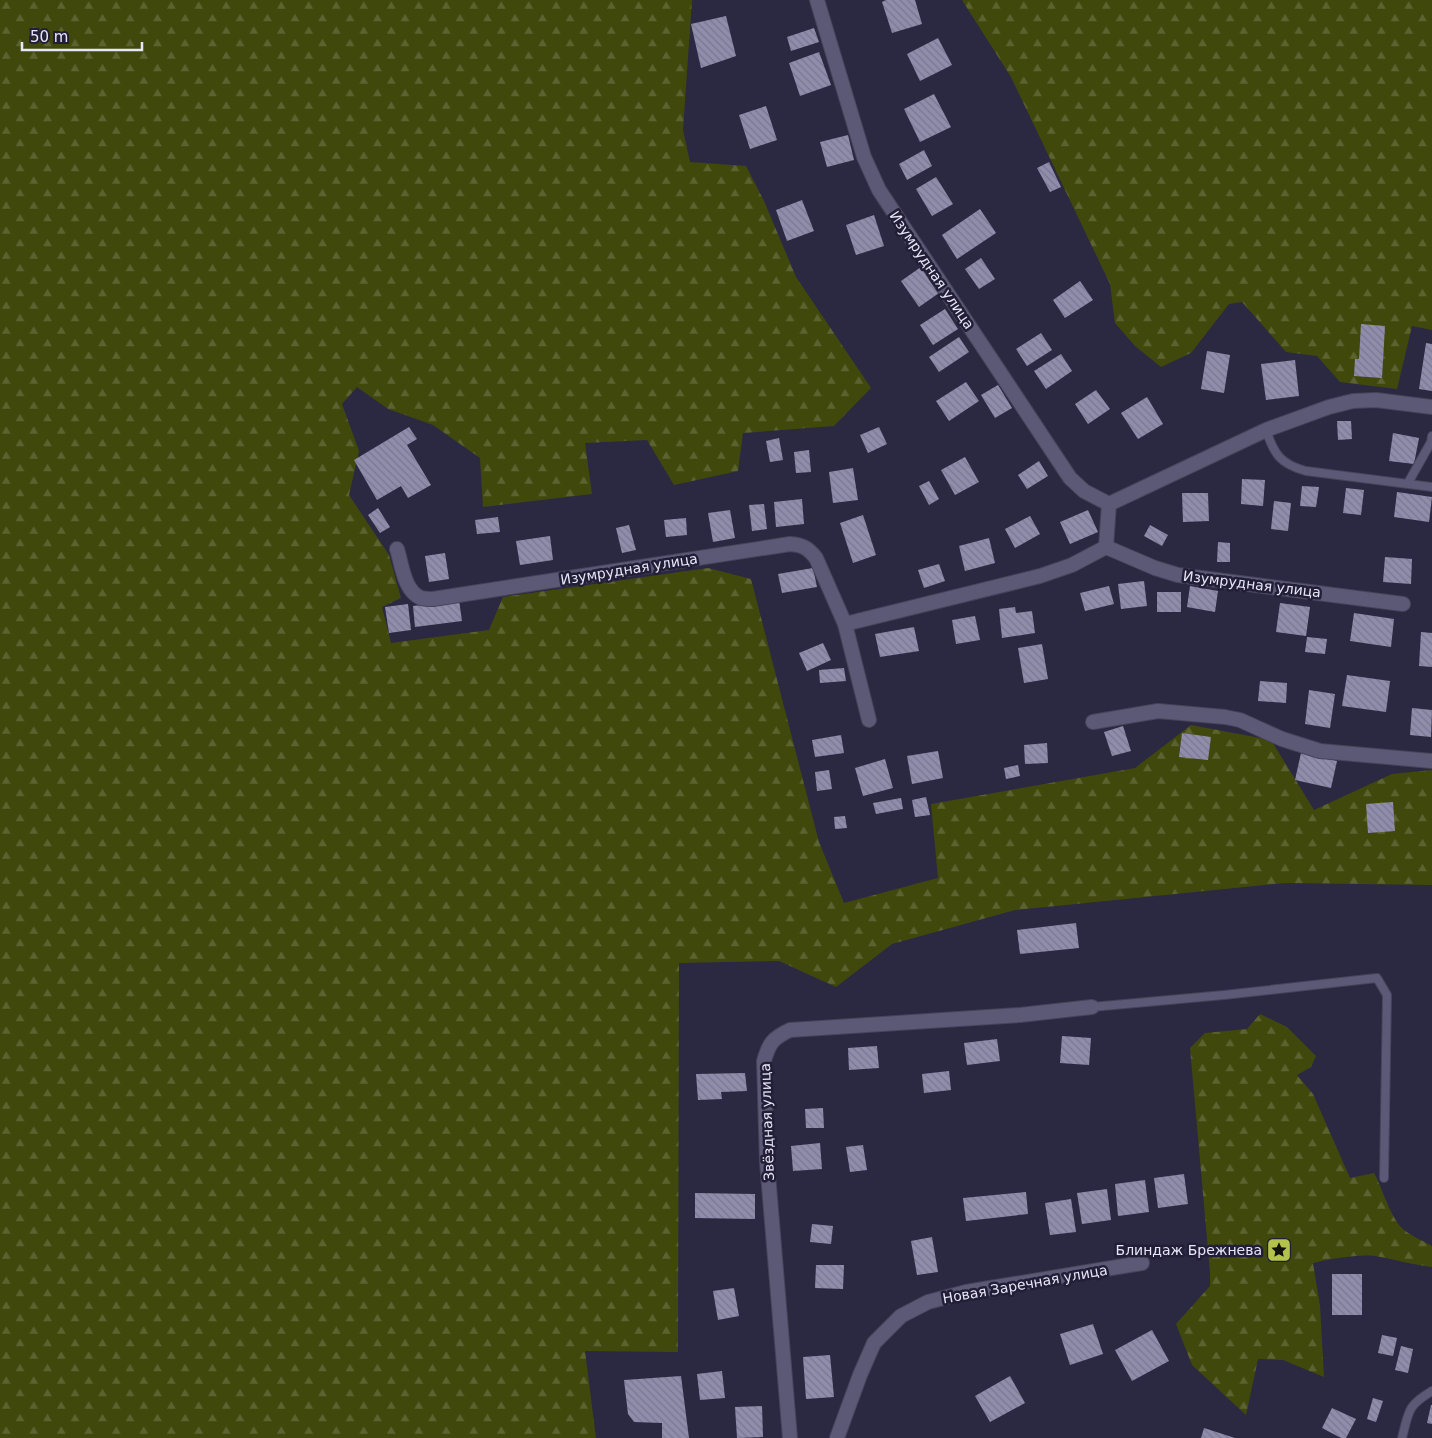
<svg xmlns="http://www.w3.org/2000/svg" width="1432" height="1438" font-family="'DejaVu Sans',sans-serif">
<defs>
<pattern id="forest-firs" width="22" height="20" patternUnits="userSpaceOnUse" patternTransform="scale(1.25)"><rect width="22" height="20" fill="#41480c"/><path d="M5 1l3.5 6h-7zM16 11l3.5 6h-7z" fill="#5c6230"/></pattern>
<pattern id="building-back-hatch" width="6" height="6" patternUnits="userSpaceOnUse" patternTransform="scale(1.25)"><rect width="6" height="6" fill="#908dac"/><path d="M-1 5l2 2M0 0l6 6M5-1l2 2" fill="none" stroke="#7a778f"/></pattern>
</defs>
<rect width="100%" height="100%" fill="#2b2842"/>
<g fill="url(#forest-firs)">
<path d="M0,0h692l-9,130 7,32 56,4 18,35 32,76 75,111 -37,38 -91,7 -5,38 -64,14 -27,-45 -62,3 7,51 -109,13 -3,-49 -47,-33 -45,-16 -31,-22 -15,17 17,47 -10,44 40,60 12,43 -19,9 9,36 98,-13 14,-33 205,-29 43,11 68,263 25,61 94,-25 -7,-74 204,-36 56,-43 80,15 43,70 78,-36 40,-4v115l-147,-2 -270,27 -123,34 -56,43 -57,-26 -100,2 -1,389 -93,-1 11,87h-596z"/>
<path d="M962,0h470v330l-20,-4 -15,63 -57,-7 -23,-26 -31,-4 -44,-50 -13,2 -38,49 -30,14 -26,-21 -20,-23 -5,-39 -99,-207z"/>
<path d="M1260,1014l27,13 29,29 -5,11 -14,8 16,19 37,84 24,-5c9,16 16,45 30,57 8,6 19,11 28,16v21c-19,-2 -38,-8 -57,-11 -16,-2 -46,3 -62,7l7,43 4,71 -41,-17 -25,-1 -12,56 -54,-50 -16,-41 34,-38v-14l-20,-224 15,-15 42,-4z"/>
</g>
<g fill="url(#building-back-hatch)">
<path d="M886,0h29l7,24 -30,9 -10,-31z"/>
<path d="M726,16l10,40 -35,12 -10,-44z"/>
<path d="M814,28l5,14 -28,9 -4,-14z"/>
<path d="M938,38l14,27 -32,16 -13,-27z"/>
<path d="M819,52l12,33 -31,11 -11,-33z"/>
<path d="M934,94l17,33 -31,15 -16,-33z"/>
<path d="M766,106l11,34 -27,9 -11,-34z"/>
<path d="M848,135l6,25 -27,7 -7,-25z"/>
<path d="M924,150l8,16 -25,14 -8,-16z"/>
<path d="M1049,162l12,25 -11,5 -13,-24z"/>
<path d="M936,177l17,27 -21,12 -16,-27z"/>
<path d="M802,200l12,31 -27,10 -11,-31z"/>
<path d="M980,209l16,24 -39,26 -15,-24z"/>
<path d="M874,215l10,31 -28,9 -10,-30z"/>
<path d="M981,258l14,21 -16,10 -14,-20z"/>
<path d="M921,267l18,26 -20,14 -18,-26z"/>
<path d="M1080,281l13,19 -28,18 -12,-18z"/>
<path d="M945,309l13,20 -25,16 -13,-20z"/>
<path d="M1361,324l24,2 -3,52 -28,-2 1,-17h4z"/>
<path d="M1041,333l11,17 -25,16 -11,-17z"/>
<path d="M959,337l10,15 -30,20 -10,-15z"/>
<path d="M1426,343l6,1v47l-13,-2z"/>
<path d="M1207,351l23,4 -6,38 -23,-4z"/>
<path d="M1061,354l11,17 -26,18 -12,-18z"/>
<path d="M1295,360l4,36 -33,4 -5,-36z"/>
<path d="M966,382l13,19 -30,20 -13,-20z"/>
<path d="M998,385l14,23 -17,10 -14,-23z"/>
<path d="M1096,390l14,19 -22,15 -13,-20z"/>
<path d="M1147,397l16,27 -25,15 -17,-26z"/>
<path d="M1337,421h14l1,18 -14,1z"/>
<path d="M409,427l8,12 -10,6 24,40 -23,13 -7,-12 -24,14 -23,-40z"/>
<path d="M879,427l8,17 -19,9 -8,-18z"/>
<path d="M1393,433l26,5 -5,26 -25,-3z"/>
<path d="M779,438l4,22 -13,2 -4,-21z"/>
<path d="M809,450l2,22 -15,1 -2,-21z"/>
<path d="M965,457l14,25 -24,13 -14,-25z"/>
<path d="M1039,461l9,15 -21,13 -9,-14z"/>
<path d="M853,468l5,32 -25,3 -4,-31z"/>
<path d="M1242,479l23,1 -2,26 -22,-2z"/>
<path d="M929,481l10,18 -10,6 -10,-19z"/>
<path d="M1302,486l17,1 -3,20 -16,-1z"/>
<path d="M1346,488l18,2 -3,25 -18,-2z"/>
<path d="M1397,492l35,5 -3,25 -35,-5z"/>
<path d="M1182,493h26l1,28 -26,1z"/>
<path d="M802,499l2,25 -28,3 -2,-25z"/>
<path d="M1274,501l17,2 -3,28 -17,-2z"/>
<path d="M764,504l3,25 -15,2 -3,-26z"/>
<path d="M378,508l12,19 -10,6 -12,-18z"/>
<path d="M730,510l5,28 -22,4 -5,-29z"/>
<path d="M1088,510l10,22 -28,12 -10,-22z"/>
<path d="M863,515l13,40 -23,8 -13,-40z"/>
<path d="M1030,516l10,18 -25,14 -10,-19z"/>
<path d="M498,517l2,15 -23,2 -2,-14z"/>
<path d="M686,518l1,17 -21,2 -2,-17z"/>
<path d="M629,525l7,25 -14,3 -6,-25z"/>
<path d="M1150,525l18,10 -6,11 -18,-10z"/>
<path d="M550,536l3,24 -33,5 -4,-24z"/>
<path d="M989,538l6,25 -30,8 -6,-25z"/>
<path d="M1218,542l12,1v19h-13z"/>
<path d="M445,553l4,26 -20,3 -4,-26z"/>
<path d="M1385,557l27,2 -1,25 -28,-2z"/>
<path d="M939,564l6,17 -21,7 -6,-18z"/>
<path d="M813,568l4,19 -35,6 -4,-19z"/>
<path d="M1144,581l3,25 -26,3 -3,-25z"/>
<path d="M1109,586l5,18 -29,7 -5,-18z"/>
<path d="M1190,586l28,5 -3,21 -28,-5z"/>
<rect x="1157" y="592" width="24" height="20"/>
<path d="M459,600l3,21 -47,6 -2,-21z"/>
<path d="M1280,603l30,4 -4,29 -30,-4z"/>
<path d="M408,604l3,26 -22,3 -4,-26z"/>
<path d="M1015,607l1,6 16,-2 3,22 -33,5 -3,-29z"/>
<path d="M1354,613l40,6 -3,28 -41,-6z"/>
<path d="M975,616l5,24 -24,4 -4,-24z"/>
<path d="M914,627l5,24 -39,6 -5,-23z"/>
<path d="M1421,632l11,1v34l-13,-1z"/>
<path d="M1307,637l20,2 -2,15 -20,-2z"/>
<path d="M823,643l8,17 -24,11 -8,-18z"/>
<path d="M1042,644l6,35 -24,4 -6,-35z"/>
<path d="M844,668l2,13 -26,2 -1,-13z"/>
<path d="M1347,675l43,6 -4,31 -44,-6z"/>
<path d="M1260,681l27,2 -1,20 -28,-2z"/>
<path d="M1309,690l26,4 -5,34 -25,-4z"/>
<path d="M1412,708l20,2 -1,27 -21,-2z"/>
<path d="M1123,726l8,25 -19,5 -8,-24z"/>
<path d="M1182,733l29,4 -3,23 -29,-3z"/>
<path d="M841,735l3,18 -29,4 -3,-17z"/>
<path d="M1047,743l1,20 -23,1 -1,-19z"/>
<path d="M938,751l5,27 -31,6 -5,-28z"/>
<path d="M1301,753l36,8 -6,27 -36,-8z"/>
<path d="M885,759l8,29 -30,8 -8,-28z"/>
<path d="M1018,765l2,11 -14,3 -2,-11z"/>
<path d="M829,770l3,19 -15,2 -2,-19z"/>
<path d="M926,797l4,18 -15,2 -3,-17z"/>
<path d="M901,798l2,11 -27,5 -3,-11z"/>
<path d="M1393,802l2,29 -27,2 -2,-29z"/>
<path d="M845,816l2,12 -12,1 -1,-12z"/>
<path d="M1076,923l3,25 -59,6 -3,-24z"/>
<path d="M1062,1036l29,2 -2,27 -29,-2z"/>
<path d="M997,1039l3,22 -33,4 -3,-22z"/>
<path d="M877,1046l2,22 -30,2 -1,-22z"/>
<path d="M949,1071l2,19 -27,3 -2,-19z"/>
<path d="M745,1073l2,18 -26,1 1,7 -24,1 -2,-26z"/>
<path d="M823,1108l1,20h-18l-1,-19z"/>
<path d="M820,1143l2,26 -29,2 -2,-25z"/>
<path d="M863,1145l4,25 -17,2 -4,-25z"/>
<path d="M1184,1174l4,30 -30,4 -4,-30z"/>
<path d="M1145,1180l4,32 -31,4 -3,-32z"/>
<path d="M1107,1189l4,31 -29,4 -5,-31z"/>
<path d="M1026,1192l2,22 -62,7 -3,-23z"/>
<path d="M695,1193l60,1v25l-60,-1z"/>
<path d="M1071,1199l5,33 -26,3 -5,-32z"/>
<path d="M812,1224l21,2 -2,18 -21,-2z"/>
<path d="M932,1237l6,35 -21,3 -6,-34z"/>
<path d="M816,1265h28l-1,24 -28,-1z"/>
<rect x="1332" y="1274" width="30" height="41"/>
<path d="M734,1288l5,28 -21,4 -5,-29z"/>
<path d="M1093,1324l10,30 -33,11 -10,-31z"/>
<path d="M1152,1330l17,31 -37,20 -17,-31z"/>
<path d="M1382,1335l15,3 -4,18 -15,-3z"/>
<path d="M1401,1346l12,3 -5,24 -13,-3z"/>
<path d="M830,1355l4,42 -28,2 -3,-42z"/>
<path d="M722,1371l3,27 -25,2 -3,-26z"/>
<path d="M681,1376l8,62h-27v-15l-28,-1 -6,-8 -4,-34z"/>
<path d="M1010,1376l15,27 -35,19 -15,-26z"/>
<path d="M1373,1398l10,3 -7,21 -9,-3z"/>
<path d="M1431,1405h1v19l-5,-1z"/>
<path d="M762,1406l1,31 -26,1 -2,-31z"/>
<path d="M1332,1408l24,11 -10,19h-5l-19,-10z"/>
<path d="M1204,1428l31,10h-34z"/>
</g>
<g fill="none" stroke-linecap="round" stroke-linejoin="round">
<defs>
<g id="service">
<path d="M1266,430c8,24 14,34 40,41l126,16"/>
<path d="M1408,483l23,-41 1,-6"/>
<path d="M1092,1007l132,-12 153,-17 10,17 -3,183"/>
<path d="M1402,1438c7,-27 5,-32 30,-47"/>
</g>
<g id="minor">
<path d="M817,0l47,157 15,33 191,288 14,13 25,13 -3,43"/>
<path d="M1109,504l157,-74 63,-23 24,-6 23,-1 56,7"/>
<path d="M397,549c5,16 7,42 24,49 4,1 9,1 12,1l357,-55c13,1 18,4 26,14l29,66 24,96"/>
<path d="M845,624l195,-48 32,-11 34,-18 49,21 23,7 225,29"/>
<path d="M1093,722l65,-11 67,6 15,3 42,19 38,12 112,10"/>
<path d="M790,1438l-23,-276 -3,-101c5,-18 9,-23 26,-31l230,-15 72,-8"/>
<path d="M837,1438l23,-63 14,-32 27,-27 27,-14 38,-10 176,-29"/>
</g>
</defs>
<use href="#service" stroke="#474359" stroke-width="10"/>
<use href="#minor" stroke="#474359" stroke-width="16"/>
<use href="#service" stroke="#5c5976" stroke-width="8"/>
<use href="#minor" stroke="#5c5976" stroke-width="14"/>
</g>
<defs>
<symbol id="sight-square" viewBox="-11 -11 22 22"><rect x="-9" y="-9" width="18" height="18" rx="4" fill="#b3c24b" stroke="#221e37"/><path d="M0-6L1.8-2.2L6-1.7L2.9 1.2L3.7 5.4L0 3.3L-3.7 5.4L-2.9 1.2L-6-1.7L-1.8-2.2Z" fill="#111"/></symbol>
</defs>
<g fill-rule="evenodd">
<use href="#sight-square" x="1265" y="1236" width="28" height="28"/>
</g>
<g text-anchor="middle" stroke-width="5" stroke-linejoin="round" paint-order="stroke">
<g font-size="14" fill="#e7e6f7" stroke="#221e37">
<text transform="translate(932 270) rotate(56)" y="5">Изумрудная улица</text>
<text transform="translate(629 569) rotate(-9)" y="5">Изумрудная улица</text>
<text transform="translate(1252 584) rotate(7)" y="5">Изумрудная улица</text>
<text transform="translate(767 1122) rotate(-92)" y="5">Звёздная улица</text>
<text transform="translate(1025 1284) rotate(-10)" y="5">Новая Заречная улица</text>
</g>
<g font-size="14" fill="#e7e6f7" stroke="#221e37" text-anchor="end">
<text x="1262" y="1255">Блиндаж Брежнева</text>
</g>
</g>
<path d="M22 42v8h120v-8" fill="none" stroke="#e7e6f7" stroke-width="2.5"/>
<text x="30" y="42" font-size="15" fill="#e7e6f7" stroke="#221e37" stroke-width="4" paint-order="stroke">50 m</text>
</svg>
